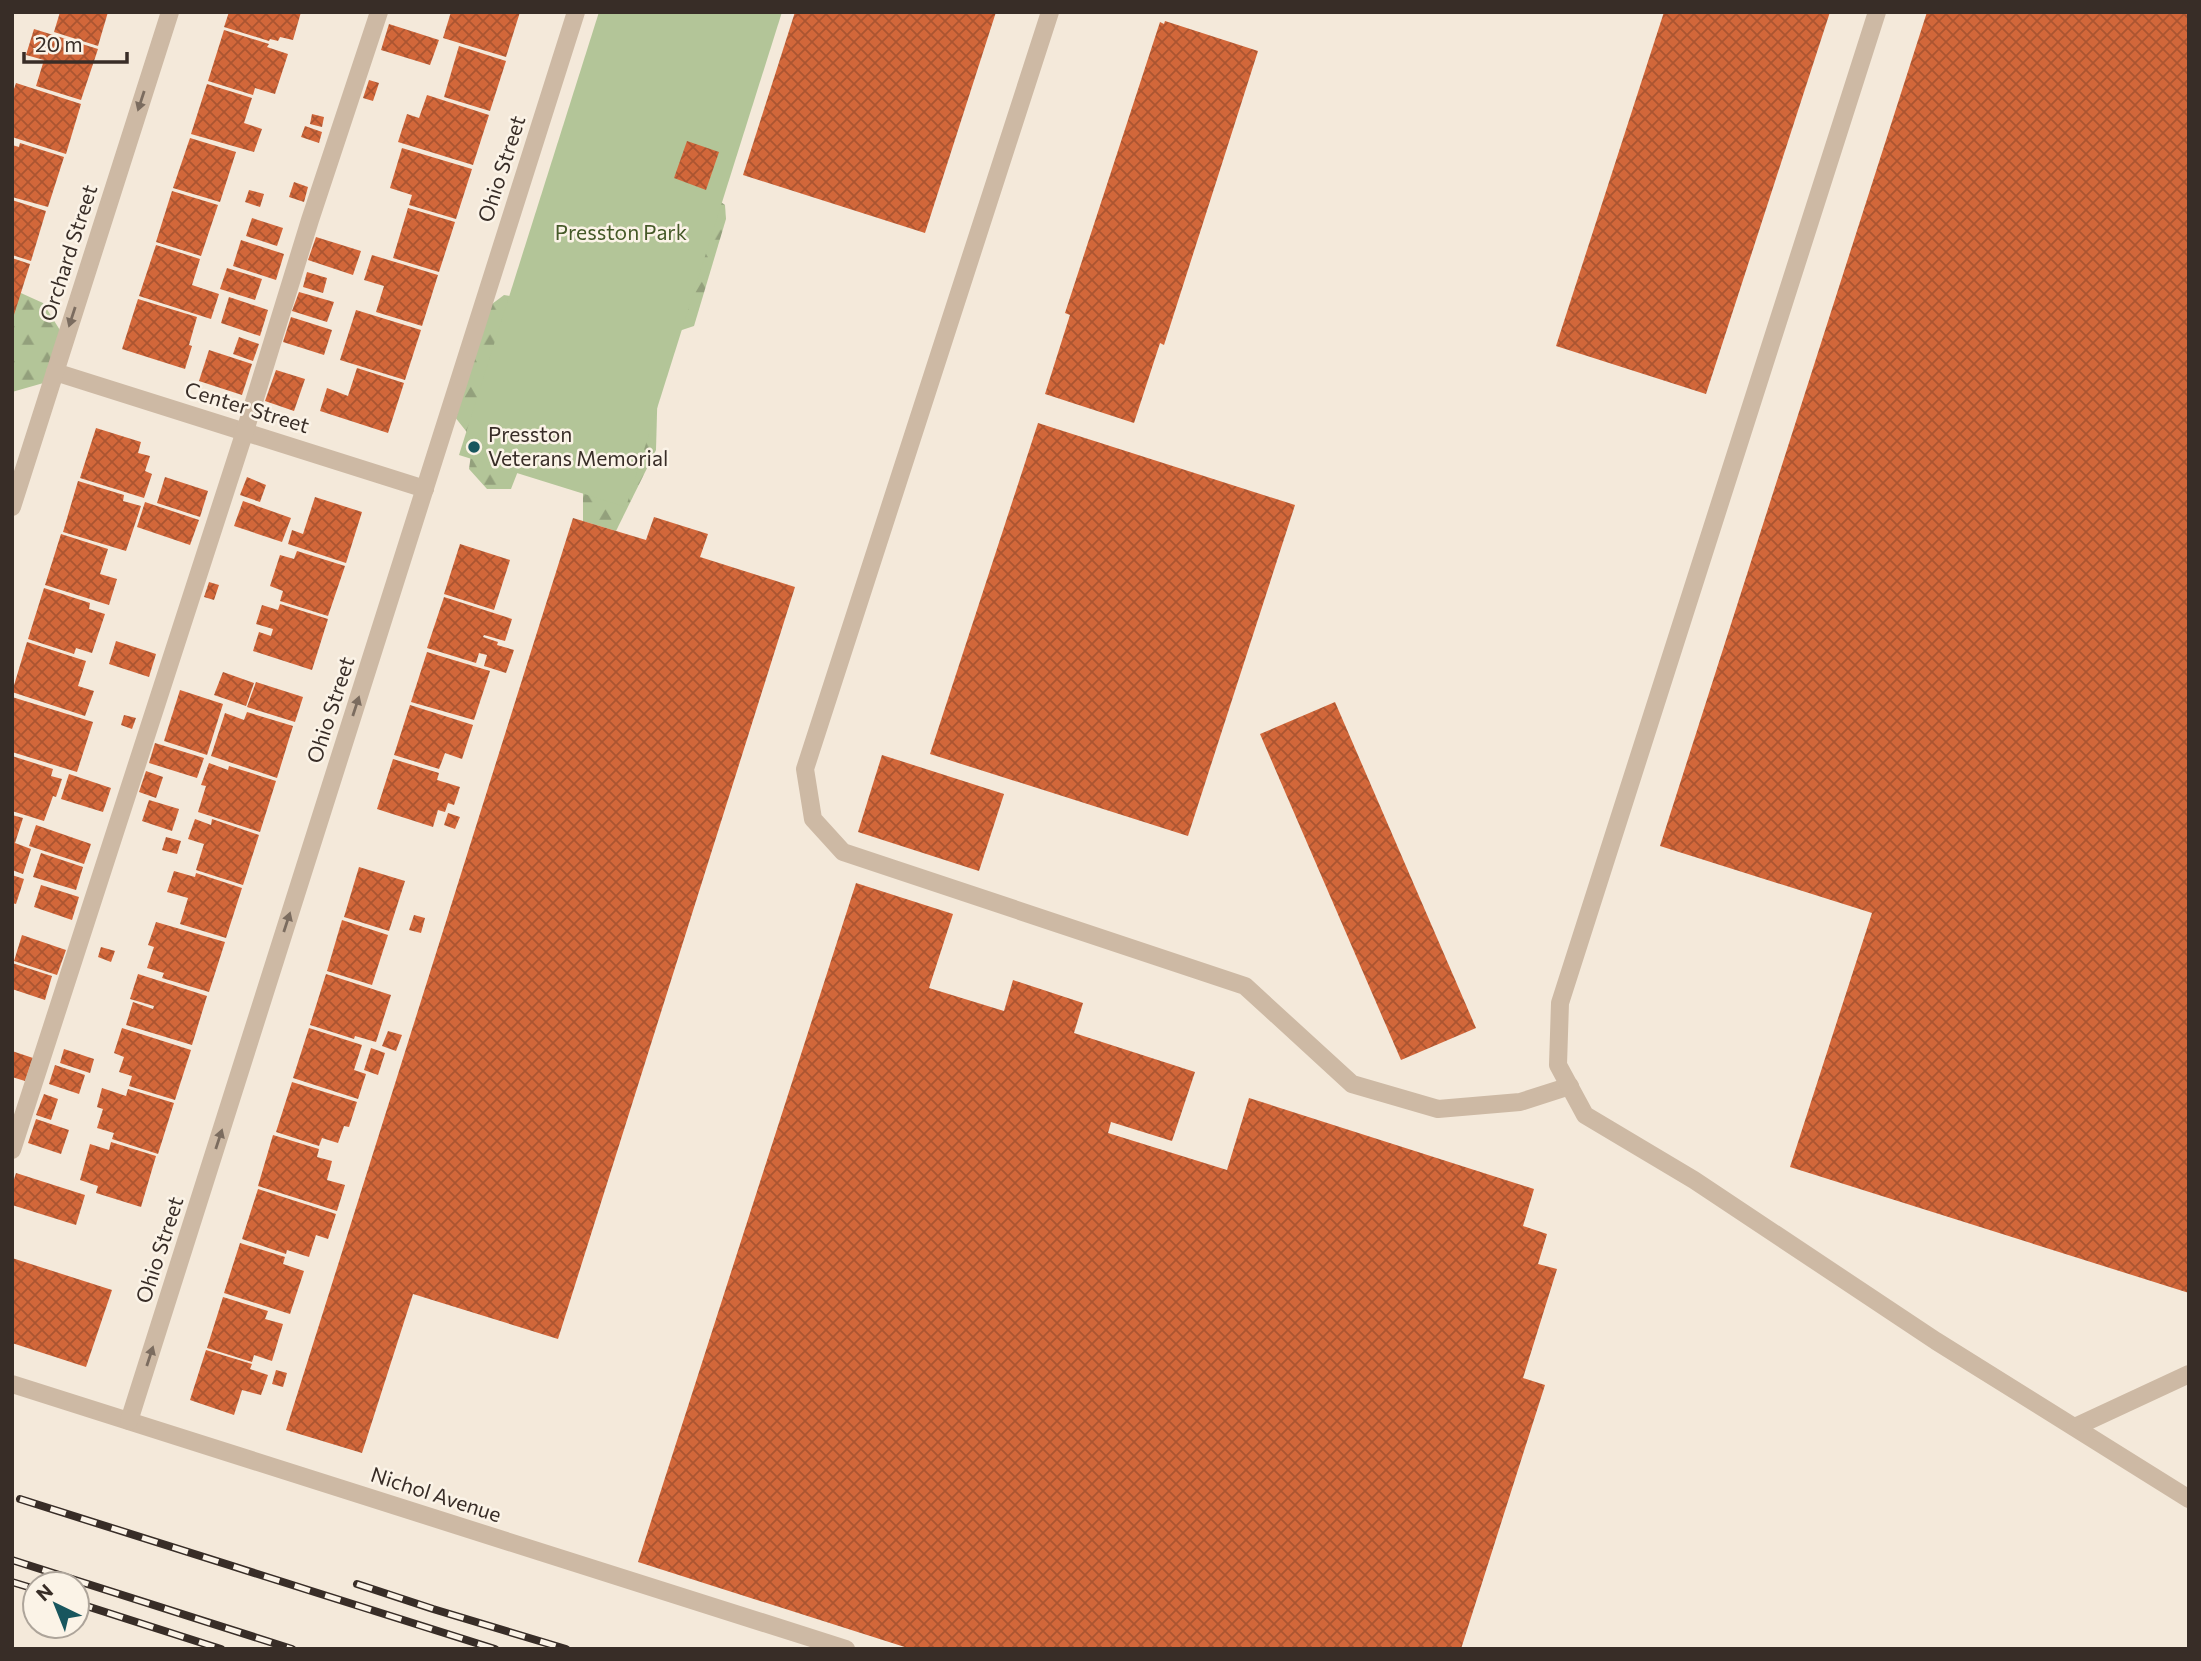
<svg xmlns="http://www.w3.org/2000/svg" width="2201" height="1661" font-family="Commissioner,sans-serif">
<defs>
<pattern id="forest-firs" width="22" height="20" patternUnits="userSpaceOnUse" patternTransform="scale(1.75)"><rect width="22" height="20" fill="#b3c598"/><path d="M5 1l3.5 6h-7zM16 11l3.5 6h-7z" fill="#93a07c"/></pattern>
<pattern id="building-cross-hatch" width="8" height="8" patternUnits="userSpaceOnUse" patternTransform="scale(1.75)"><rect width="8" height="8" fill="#d2673a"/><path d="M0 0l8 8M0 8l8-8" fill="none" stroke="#ab5531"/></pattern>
</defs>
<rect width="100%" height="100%" fill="#f4e9da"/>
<g fill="url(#forest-firs)">
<path d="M714,197l11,8 1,14 -32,107 -24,8z"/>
<path d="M12,289l31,14 20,32 -16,47 -35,10z"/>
<path d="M504,295l22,4 3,144 -18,46h-24l-18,-20 4,-29 -22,-28 33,-102z"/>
<path d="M658,377l-2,73 -40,81 -33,-10v-48z"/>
</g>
<path fill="#b3c598" d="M599,12h183l-156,495 -167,-52z"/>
<g fill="url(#building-cross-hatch)">
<path d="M60,12h48l-10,34 -44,-14z"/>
<path d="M229,12h72l-8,28 -13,-3 -2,4 -8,-2 -1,2 -45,-14z"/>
<path d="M451,12h69l-14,45 -63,-19z"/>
<path d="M795,12h201l-71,221 -182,-58z"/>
<path d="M1664,12h166l-124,382 -150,-48z"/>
<path d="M1927,12h262v1281l-399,-126 82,-254 -212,-67z"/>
<path d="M1165,21l93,30 -94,294 -4,-2 -26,80 -89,-29 25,-79 -5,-2 95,-291 4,2z"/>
<path d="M389,24l50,16 -9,25 -49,-15z"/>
<path d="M34,29l64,20 -17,51 -45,-14 8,-26 -18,-5z"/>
<path d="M224,30l45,14 -2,3 21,7 -13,40 -20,-6 -2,7 -45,-14z"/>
<path d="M459,46l47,15 -16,50 -46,-14z"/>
<path d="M369,80l10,3 -6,18 -10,-3z"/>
<path d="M16,83l65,21 -15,50 -54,-17v-42z"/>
<path d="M207,84l45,14 -8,25 18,6 -8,23 -63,-18z"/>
<path d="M427,95l62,20 -16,50 -75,-23 9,-28 12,4z"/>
<path d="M312,114l12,3 -2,10 -12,-3z"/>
<path d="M305,126l17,6 -3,11 -18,-6z"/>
<path d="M190,138l46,14 -16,50 -47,-14z"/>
<path d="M687,141l32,11 -13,38 -32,-12z"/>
<path d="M20,143l44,14 -16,50 -36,-10v-52l7,2z"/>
<path d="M402,148l70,21 -16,50 -47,-14 3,-10 -22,-7z"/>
<path d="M294,182l14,5 -4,15 -15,-5z"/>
<path d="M249,190l15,4 -4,13 -15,-5z"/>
<path d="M172,191l46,14 -17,51 -45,-14z"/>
<path d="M12,200l34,11 -15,50 -19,-6z"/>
<path d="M408,208l47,14 -16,50 -46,-14z"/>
<path d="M252,218l31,10 -6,18 -31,-10z"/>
<path d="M316,237l45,14 -8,24 -45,-15z"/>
<path d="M241,240l43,14 -8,26 -43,-14z"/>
<path d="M156,245l44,14 -8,26 27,9 -8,25 -72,-23z"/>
<path d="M372,255l66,20 -16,51 -46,-14 8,-26 -20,-6z"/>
<path d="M12,258l18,6 -17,54h-1z"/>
<path d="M227,268l35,11 -7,21 -35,-11z"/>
<path d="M307,272l20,6 -4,15 -20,-6z"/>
<path d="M299,292l35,10 -7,20 -35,-11z"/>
<path d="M229,297l39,13 -8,26 -39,-13z"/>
<path d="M138,299l59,18 -8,28 3,1 -7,23 -63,-20z"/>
<path d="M356,310l65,20 -16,50 -65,-20z"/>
<path d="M291,317l41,13 -8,25 -41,-13z"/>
<path d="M239,337l20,7 -6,17 -20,-7z"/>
<path d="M209,350l43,14 -10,31 -43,-14z"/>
<path d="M357,368l47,15 -16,50 -68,-22 7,-23 21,8z"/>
<path d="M276,370l29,9 -11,32 -29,-10z"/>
<path d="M1038,423l257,82 -107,331 -258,-82z"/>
<path d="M96,428l45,14 -3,11 12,3 -5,15 7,3 -8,24 -64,-20z"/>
<path d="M165,477l43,14 -8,26 -43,-14z"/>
<path d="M247,477l19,8 -6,17 -20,-7z"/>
<path d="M78,481l46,14 -1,6 18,5 -15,45 -63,-19z"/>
<path d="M315,497l47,15 -16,51 -58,-19 4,-14 11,4z"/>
<path d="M243,501l48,17 -9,24 -48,-16z"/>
<path d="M145,502l54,18 -9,25 -53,-18z"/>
<path d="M654,517l54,17 -8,23 95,30 -237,752 -145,-45 -51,159 -76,-23 287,-912 73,22z"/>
<path d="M61,534l47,15 -8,25 17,5 -8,26 -64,-20z"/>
<path d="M460,544l50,16 -16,50 -50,-16z"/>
<path d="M297,551l48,15 -17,50 -48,-15 3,-10 -13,-5 10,-31 14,4z"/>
<path d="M209,582l10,3 -5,15 -10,-3z"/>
<path d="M44,588l46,15 -1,6 16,5 -13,39 -16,-5 -2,6 -46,-15z"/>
<path d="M444,597l68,22 -7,22 -21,-6 -1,2 15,5 -1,3 17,5 -8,23 -22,-7 3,-11 -8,-2 -3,10 -49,-15z"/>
<path d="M280,604l48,15 -16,51 -59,-19 6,-19 12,4 2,-7 -17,-5 6,-19 16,5z"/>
<path d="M116,641l40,13 -7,23 -40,-13z"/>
<path d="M27,642l59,19 -8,25 16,5 -9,25 -73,-24z"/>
<path d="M427,652l63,19 -16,49 -63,-18z"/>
<path d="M223,672l31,11 -8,23 -32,-11z"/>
<path d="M256,682l47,15 -8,25 -48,-15z"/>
<path d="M180,690l43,14 -16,51 -43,-14z"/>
<path d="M12,697l81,25 -16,50 -65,-20z"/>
<path d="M1335,702l141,326 -75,32 -141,-326z"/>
<path d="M410,705l63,20 -11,34 -17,-6 -6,16 -45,-14z"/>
<path d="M247,712l46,14 -16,52 -66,-22 14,-43 19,7z"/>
<path d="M124,715l12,3 -4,11 -11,-4z"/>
<path d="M155,743l49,15 -7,20 -48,-15z"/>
<path d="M882,755l122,39 -25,77 -121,-39z"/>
<path d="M12,756l41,13 -2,7 11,3 -6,18 -3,-1 -9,25 -32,-10z"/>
<path d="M393,759l46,14 -2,7 23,7 -6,18 -6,-2 -3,9 -7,-2 -5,17 -56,-18z"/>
<path d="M209,763l19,7 1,-4 47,15 -16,51 -62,-20 8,-26 -5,-1z"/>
<path d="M146,771l17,6 -7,21 -17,-6z"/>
<path d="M69,774l42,14 -8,24 -42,-13z"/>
<path d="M149,800l30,9 -7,22 -30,-10z"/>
<path d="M448,813l12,4 -5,12 -11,-4z"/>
<path d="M12,815l11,3 -8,25 16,6 -8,25 -11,-4z"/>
<path d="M195,819l16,6 1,-6 47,16 -16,50 -47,-15 8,-26 -16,-5z"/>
<path d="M36,825l55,19 -7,20 -55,-18z"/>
<path d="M166,837l15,4 -4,13 -15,-4z"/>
<path d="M41,853l42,14 -7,23 -43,-13z"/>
<path d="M359,867l46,14 -16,50 -45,-14z"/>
<path d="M174,871l21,6 1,-4 46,15 -16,50 -46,-14 8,-26 -21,-6z"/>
<path d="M12,875l12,4 -8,25 -4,-1z"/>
<path d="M856,883l97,31 -24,74 75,23 9,-31 70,23 -9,30 121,39 -23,69 -61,-19 -3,11 119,37 22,-72 285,91 -11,37 24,8 -9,30 19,5 -34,109 22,7 -84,264h-550l-273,-87z"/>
<path d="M41,885l38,12 -7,23 -38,-13z"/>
<path d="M414,915l11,3 -4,15 -12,-3z"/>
<path d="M342,920l46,15 -16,50 -45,-14z"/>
<path d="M156,922l69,20 -16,50 -47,-14 2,-5 -17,-5 7,-21 -6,-2z"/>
<path d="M22,935l44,15 -9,25 -43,-14z"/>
<path d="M101,947l14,4 -4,11 -13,-5z"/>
<path d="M12,963l40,13 -7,24 -33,-11z"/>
<path d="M138,974l69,22 -15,49 -66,-20 7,-23 20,7 1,-3 -24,-7z"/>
<path d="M326,974l65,21 -15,47 -21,-6 -1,3 -44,-14z"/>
<path d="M122,1028l69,22 -16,50 -46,-14 3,-10 -13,-4 5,-15 -10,-4z"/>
<path d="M309,1028l53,17 -8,25 12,4 -8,25 -65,-21z"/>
<path d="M388,1031l14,4 -6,16 -14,-5z"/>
<path d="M371,1048l14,5 -7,22 -14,-5z"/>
<path d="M64,1049l30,10 -4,14 -30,-10z"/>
<path d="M12,1051l21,7 -8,23 -13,-4z"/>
<path d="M55,1065l30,10 -6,19 -30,-10z"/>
<path d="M292,1082l65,20 -8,25 -5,-1 -6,17 -16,-5 -3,8 -43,-14z"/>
<path d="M102,1088l24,8 2,-7 46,14 -16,51 -46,-15 2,-6 -17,-5 6,-19 -6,-2z"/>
<path d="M44,1094l14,5 -7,21 -15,-5z"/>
<path d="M36,1119l33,11 -8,24 -33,-11z"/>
<path d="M273,1135l46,14 -2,8 15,4 -5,19 18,5 -8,26 -79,-25z"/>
<path d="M111,1142l45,14 -15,51 -45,-14 2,-7 -18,-6 10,-36 19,6z"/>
<path d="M16,1173l69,22 -9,30 -64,-20v-19z"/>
<path d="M258,1189l78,25 -8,25 -12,-4 -7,22 -22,-7 -1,4 -44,-15z"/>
<path d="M240,1243l45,14 -2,7 21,7 -14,43 -66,-21z"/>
<path d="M12,1258l100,32 -26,77 -74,-24z"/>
<path d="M223,1297l45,14 -3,8 18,5 -11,37 -18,-6 -2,7 -45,-14z"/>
<path d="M206,1350l46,14 -2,5 18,6 -7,20 -19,-5 -8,25 -44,-15z"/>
<path d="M276,1370l11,3 -4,14 -11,-3z"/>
</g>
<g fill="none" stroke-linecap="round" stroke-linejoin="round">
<g stroke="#cdb9a4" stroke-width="18">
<path d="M1050,12l-245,757 8,50 30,33 402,134 107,98 86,25 82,-7 50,-16"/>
<path d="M1877,12l-317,991 -2,62 27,50 109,65 242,161 253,158"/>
<path d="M55,372l370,117"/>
<path d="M12,507l158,-495"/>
<path d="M12,1150l233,-719 65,-211 69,-208"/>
<path d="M12,1384l834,265"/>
<path d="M129,1421l447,-1409"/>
<path d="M2075,1427l114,-53"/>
</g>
<defs>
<g id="rail">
<path d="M20,1499l475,150"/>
<path d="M12,1560l280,89"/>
<path d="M12,1582l23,7"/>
<path d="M357,1584l76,25 133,40"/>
<path d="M77,1603l144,46"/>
</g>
</defs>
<use href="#rail" stroke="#382d27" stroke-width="8"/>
<use href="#rail" stroke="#fbf3e7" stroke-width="5" stroke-dasharray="16" stroke-linecap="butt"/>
</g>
<defs><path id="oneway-solid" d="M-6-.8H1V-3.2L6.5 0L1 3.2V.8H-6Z" transform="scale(1.75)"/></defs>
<g fill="#7b6c5f">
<use href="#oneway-solid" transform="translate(141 101) rotate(108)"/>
<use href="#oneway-solid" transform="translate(72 317) rotate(108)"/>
<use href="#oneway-solid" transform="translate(356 706) rotate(-72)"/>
<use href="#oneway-solid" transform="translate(287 922) rotate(-72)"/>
<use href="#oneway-solid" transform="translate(219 1139) rotate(-72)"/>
<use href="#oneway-solid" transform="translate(150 1356) rotate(-72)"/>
</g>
<circle fill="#18565e" stroke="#fbf3e7" stroke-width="2.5" cx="474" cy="447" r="7"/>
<g text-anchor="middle" stroke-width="5" stroke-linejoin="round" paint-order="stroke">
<g font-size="21" fill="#382d27" stroke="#fbf3e7">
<text transform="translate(502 169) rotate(-72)" y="7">Ohio Street</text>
<text transform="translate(69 253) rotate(-72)" y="7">Orchard Street</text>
<text transform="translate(247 408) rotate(17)" y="7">Center Street</text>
<text transform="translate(331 710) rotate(-72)" y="7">Ohio Street</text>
<text transform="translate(160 1250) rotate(-72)" y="7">Ohio Street</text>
<text transform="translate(436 1495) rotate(18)" y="7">Nichol Avenue</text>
</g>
<g font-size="21" fill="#455928" stroke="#fbf3e7">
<text x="621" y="240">Presston Park</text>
</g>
<g font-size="21" fill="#382d27" stroke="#fbf3e7" text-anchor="start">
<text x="488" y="442">Presston<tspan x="488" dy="24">Veterans Memorial</tspan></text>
</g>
</g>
<rect width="2201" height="1661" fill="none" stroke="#382d27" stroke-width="28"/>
<g transform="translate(56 1605) rotate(317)"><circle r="33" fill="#fbf3e7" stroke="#ada49a" stroke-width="2"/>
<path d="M0-5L12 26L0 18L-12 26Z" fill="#18565e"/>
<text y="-10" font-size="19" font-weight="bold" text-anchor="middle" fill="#382d27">N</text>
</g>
<path d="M24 52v10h103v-10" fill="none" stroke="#382d27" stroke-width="3.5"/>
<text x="35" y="52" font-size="21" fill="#382d27" stroke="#fbf3e7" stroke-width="5" paint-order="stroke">20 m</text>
</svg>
